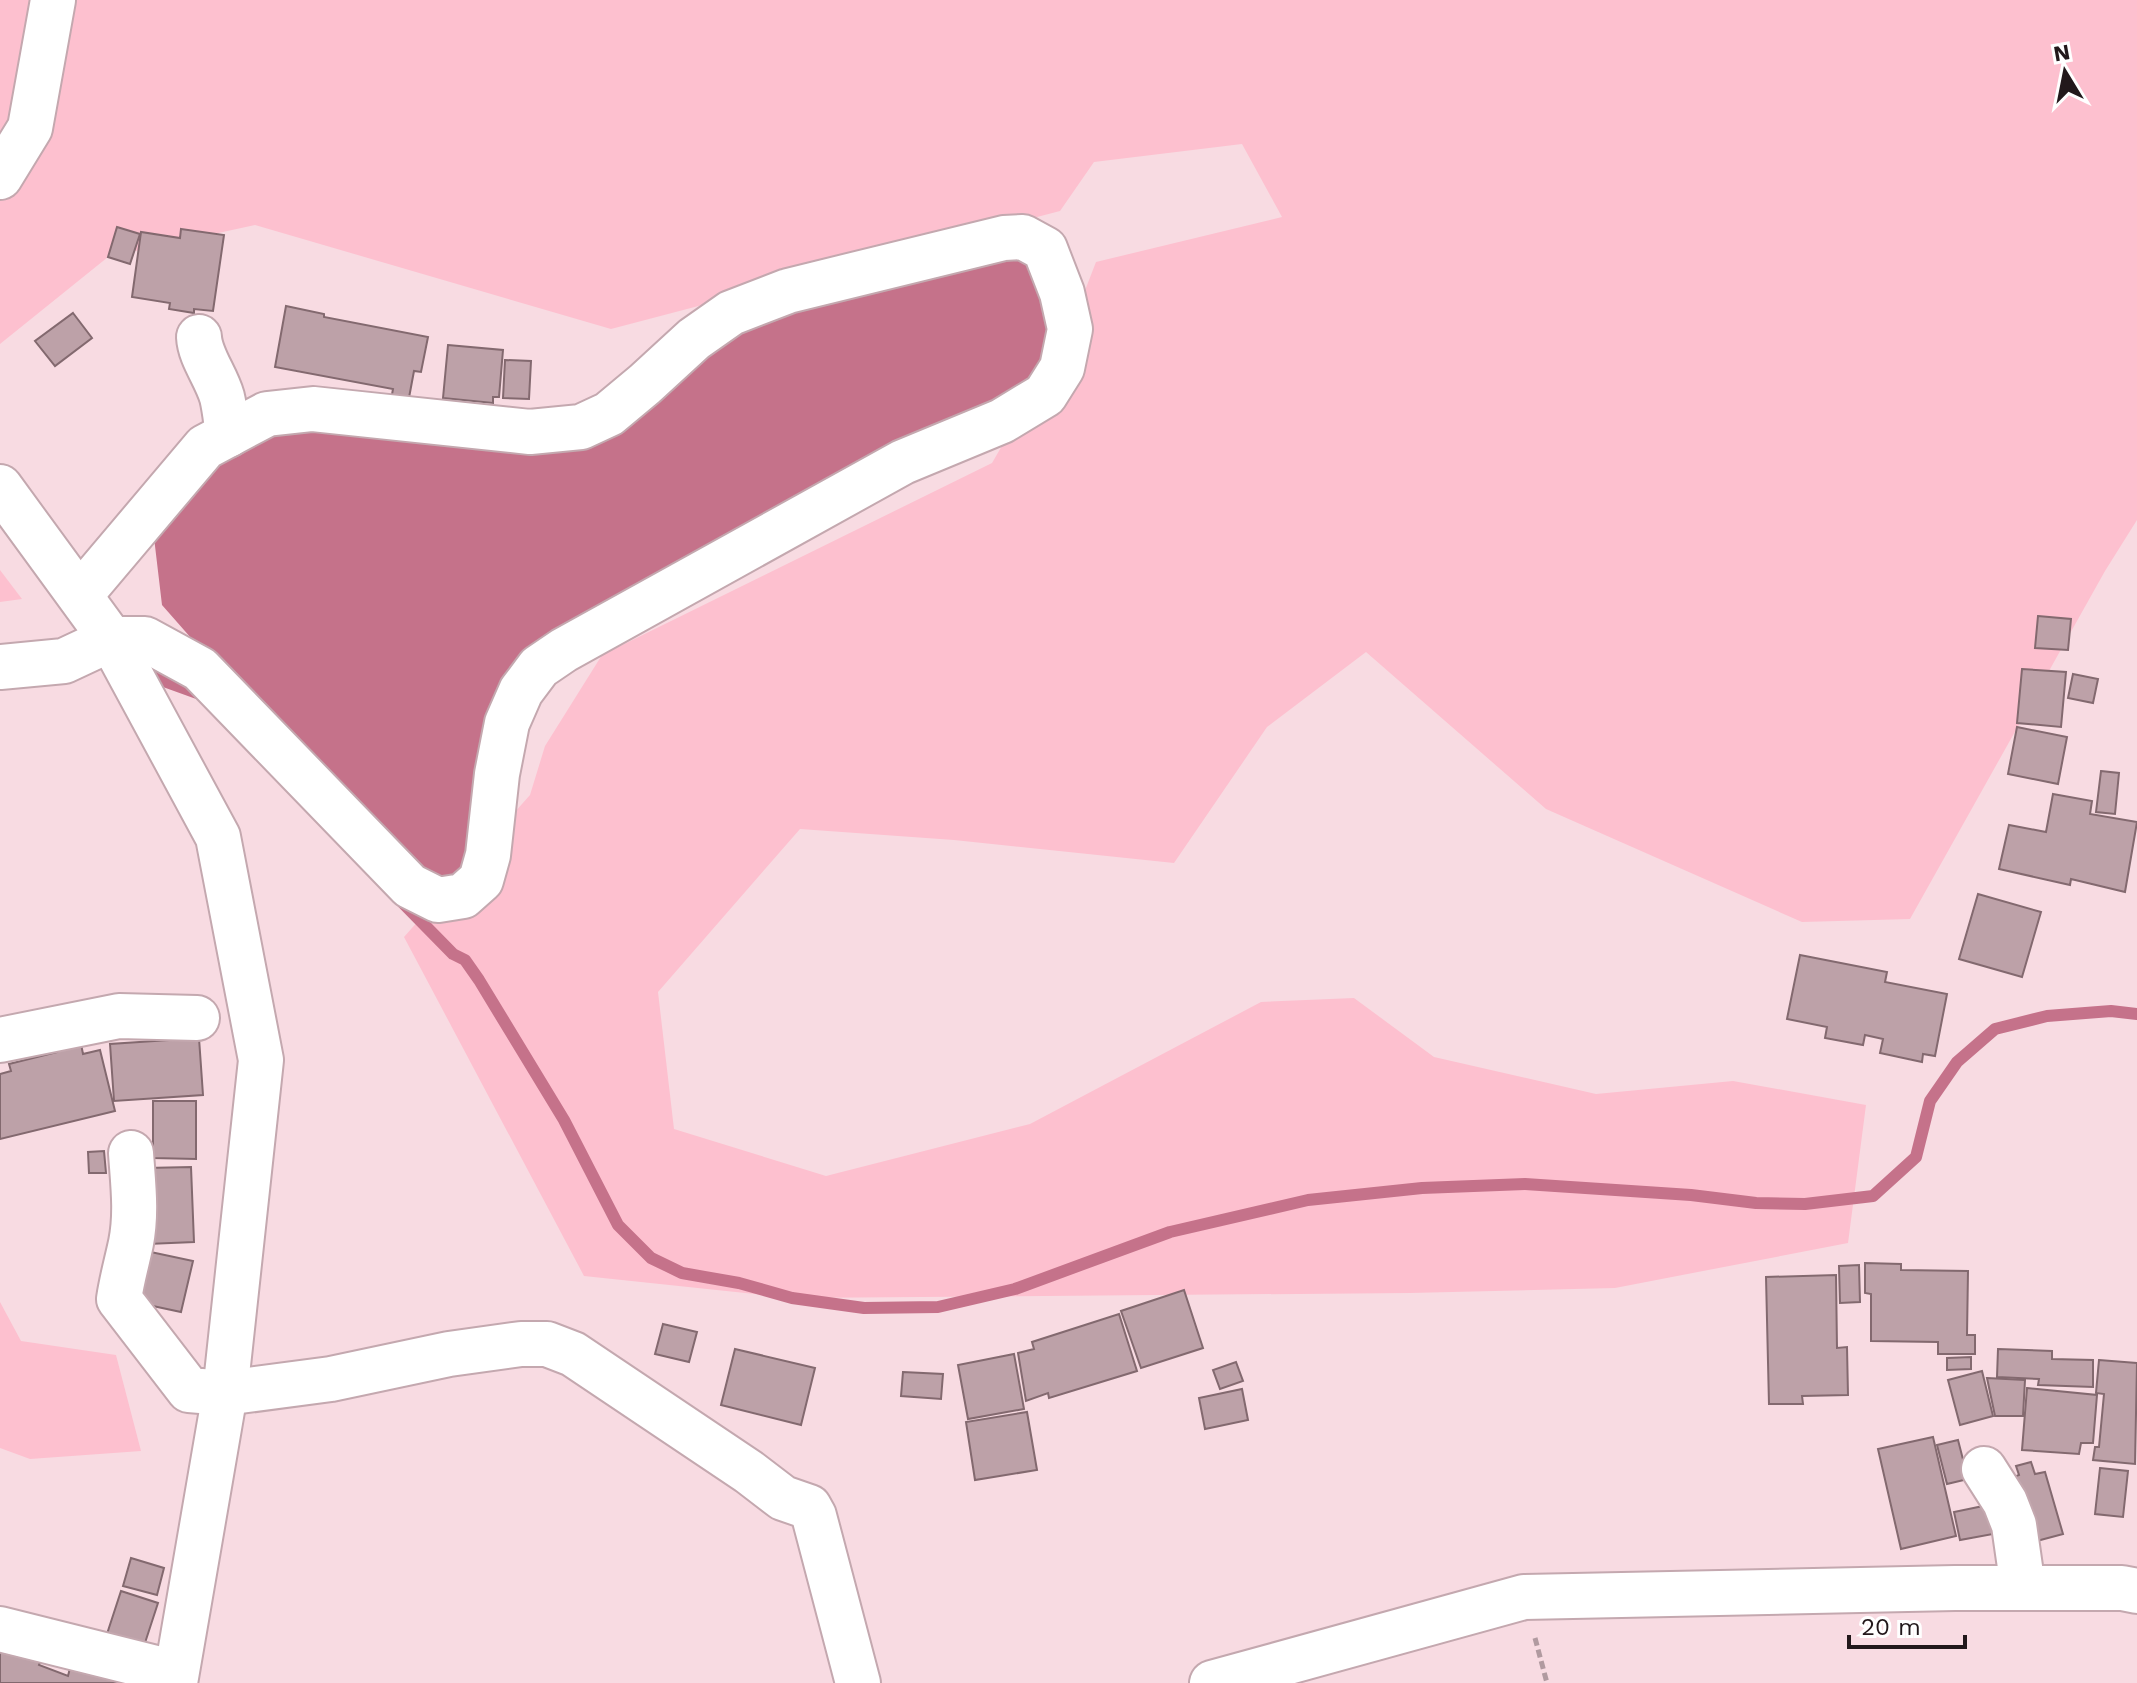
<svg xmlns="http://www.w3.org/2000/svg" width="2137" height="1683" font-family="'Work Sans',sans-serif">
<rect width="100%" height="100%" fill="#f8dbe2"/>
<g fill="#fdc0cf">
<path d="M0,0h2137v520l-32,51 -195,348 -108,3 -256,-113 -180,-157 -99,75 -93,136 -220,-23 -154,-11 -142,163 16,137 152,47 204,-52 231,-122 93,-4 80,59 162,37 137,-13 133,24 -18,138 -233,45 -205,5 -618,5 -208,-22 -180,-339 126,-142 15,-49 57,-91 390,-192 78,-134 26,-67 186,-45 -40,-73 -148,18 -34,49 -449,118 -356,-104 -147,32 -108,87z"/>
<path d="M0,570l22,29 -22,3z"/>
<path d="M0,1302l21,39 95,14 25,96 -111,8 -30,-11z"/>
</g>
<path fill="#c5728a" d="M1006,252l27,7 22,70 -21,56 -477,252 -89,234 -27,15 -235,-231 -44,-50 -9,-76 61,-71 58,-30 41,-4 216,23 209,-122z"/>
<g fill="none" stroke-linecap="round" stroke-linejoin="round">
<g stroke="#c5728a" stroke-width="12">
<path d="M145,674l58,21"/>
<path d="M401,901l52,53 12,6 14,20 85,140 54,105 33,33 31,15 57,10 53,15 72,10 74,-1 77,-18 155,-57 138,-32 114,-12 103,-4 166,11 65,8 49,1 68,-8 43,-39 14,-56 27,-39 38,-33 52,-13 64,-5 26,3"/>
</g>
</g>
<g fill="#bda1a8" stroke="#83696f" stroke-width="2">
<path d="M117,227l23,7 -10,30 -22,-7z"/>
<path d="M181,229l43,6 -11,76 -19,-2v4l-25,-4 1,-6 -38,-6 9,-65 39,6z"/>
<path d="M286,306l38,8v3l104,20 -7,35 -7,-1 -6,32 -17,-3 2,-11 -118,-22z"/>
<path d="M73,313l19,25 -37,28 -20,-25z"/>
<path d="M448,345l55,5 -4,47h-6v6l-50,-5z"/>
<path d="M505,360l26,1 -2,38 -26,-1z"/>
<path d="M2038,616l33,3 -3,31 -33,-2z"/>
<path d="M2022,669l44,3 -5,55 -44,-4z"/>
<path d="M2073,674l25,5 -5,24 -25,-5z"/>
<path d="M2017,727l50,10 -9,47 -50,-10z"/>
<path d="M2101,771l18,2 -4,41 -19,-2z"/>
<path d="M2053,794l39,7 -2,13 47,8 -12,70 -54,-13 -1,6 -71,-16 10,-44 37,7z"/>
<path d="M1978,894l63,18 -19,65 -63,-18z"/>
<path d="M1800,955l87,17 -2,10 62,12 -12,62 -12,-2 -1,8 -42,-9 3,-14 -18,-4 -2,10 -38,-7 2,-11 -40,-8z"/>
<path d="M199,1038l4,57 -89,6 -4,-57z"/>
<path d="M80,1039l3,15 17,-4 15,61 -115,28v-65l11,-3 -2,-7 48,-12 -2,-7z"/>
<path d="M153,1101h43v58l-43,-1z"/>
<path d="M104,1151l2,22h-17l-1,-21z"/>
<path d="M191,1167l3,75 -46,2 -2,-76z"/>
<path d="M146,1251l47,10 -12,51 -47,-10z"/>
<path d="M1865,1263l36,1v6l67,1 -1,64h8v19h-37v-12l-67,-1v-47l-6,-1z"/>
<path d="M1859,1265l1,37 -20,1 -1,-37z"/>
<path d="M1836,1275l1,73 10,-1 1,48 -46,1 1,8h-34l-3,-127z"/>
<path d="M1184,1290l19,58 -62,20 -20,-57z"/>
<path d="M1119,1314l18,57 -88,27 -1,-5 -22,8 -8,-48 16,-4 -2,-7z"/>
<path d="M663,1324l34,8 -8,30 -34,-8z"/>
<path d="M735,1349l80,19 -14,57 -80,-20z"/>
<path d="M1998,1349l54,2v8l41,1v27l-55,-2 1,-6 -42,-2z"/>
<path d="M1014,1354l10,55 -56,10 -10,-54z"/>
<path d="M1971,1357v12l-24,1v-12z"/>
<path d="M2099,1360l38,3 -2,101 -42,-4 2,-13h4l5,-53 -8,-1z"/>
<path d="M1236,1362l7,19 -23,8 -7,-19z"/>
<path d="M1982,1371l11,45 -33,9 -12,-45z"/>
<path d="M903,1372l40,2 -2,25 -40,-3z"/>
<path d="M1987,1378l38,2 -2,36h-28z"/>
<path d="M2027,1388l70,7 -4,48h-12l-2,11 -57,-4z"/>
<path d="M1242,1389l6,31 -43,9 -6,-31z"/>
<path d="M1027,1412l10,58 -62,10 -9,-58z"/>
<path d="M1933,1437l23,99 -55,13 -23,-100z"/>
<path d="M1958,1440l10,39 -21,5 -10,-39z"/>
<path d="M2031,1462l4,12 10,-2 18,62 -30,8 -19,-65 5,-2 -3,-9z"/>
<path d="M2100,1468l28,3 -5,46 -28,-3z"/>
<path d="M1988,1505l5,29 -33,6 -6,-28z"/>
<path d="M131,1558l33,10 -7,27 -34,-9z"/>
<path d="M121,1591l37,12 -16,49 -37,-12z"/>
<path d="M0,1647l42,10 -3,8 29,11 3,-12 63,19h-134z"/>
</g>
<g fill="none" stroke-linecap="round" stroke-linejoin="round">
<defs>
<g id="minor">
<path d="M0,177l30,-49 23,-128"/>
<path d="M199,337c1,20 17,39 23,60 3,12 4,25 6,38"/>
<path d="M0,487l111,152 107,198 43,223 -36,333 -50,290"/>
<path d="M0,667l64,-6 47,-22h34l55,30 210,217 28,14 25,-4 18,-16 7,-25 9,-81 10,-51 14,-32 18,-24 25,-17 339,-188 99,-41 43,-26 17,-27 8,-39 -8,-36 -17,-44 -22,-12 -19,1 -216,53 -57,22 -37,26 -49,45 -36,30 -28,13 -51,5 -217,-23 -46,5 -62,33 -125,148"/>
<path d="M0,1040l119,-24 78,2"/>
<path d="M131,1153c2,30 6,60 0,90 -4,19 -9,36 -12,56l70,91 36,3 106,-14 118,-25 72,-10h26l26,10 176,118 34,26 26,9 5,9 44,167"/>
<path d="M1984,1469l21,33 9,23 9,63"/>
<path d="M0,1629l176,44"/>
<path d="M1212,1683l312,-86 431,-9h167l15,3"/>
</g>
</defs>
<use href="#minor" stroke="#c4a8af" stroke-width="48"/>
<path stroke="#b19aa0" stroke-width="5" stroke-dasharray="8 4" stroke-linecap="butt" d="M1535,1638l12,45"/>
<use href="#minor" stroke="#fff" stroke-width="44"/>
</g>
<g transform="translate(2065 72) rotate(350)" stroke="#ffffff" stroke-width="6" paint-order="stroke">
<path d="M0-6L14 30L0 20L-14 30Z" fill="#22181b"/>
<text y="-12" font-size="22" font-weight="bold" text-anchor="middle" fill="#22181b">N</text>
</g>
<path d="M1849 1635v12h116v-12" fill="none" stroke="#22181b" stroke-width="4"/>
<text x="1861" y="1635" font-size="24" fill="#22181b" stroke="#ffffff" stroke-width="6" paint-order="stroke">20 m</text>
</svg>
